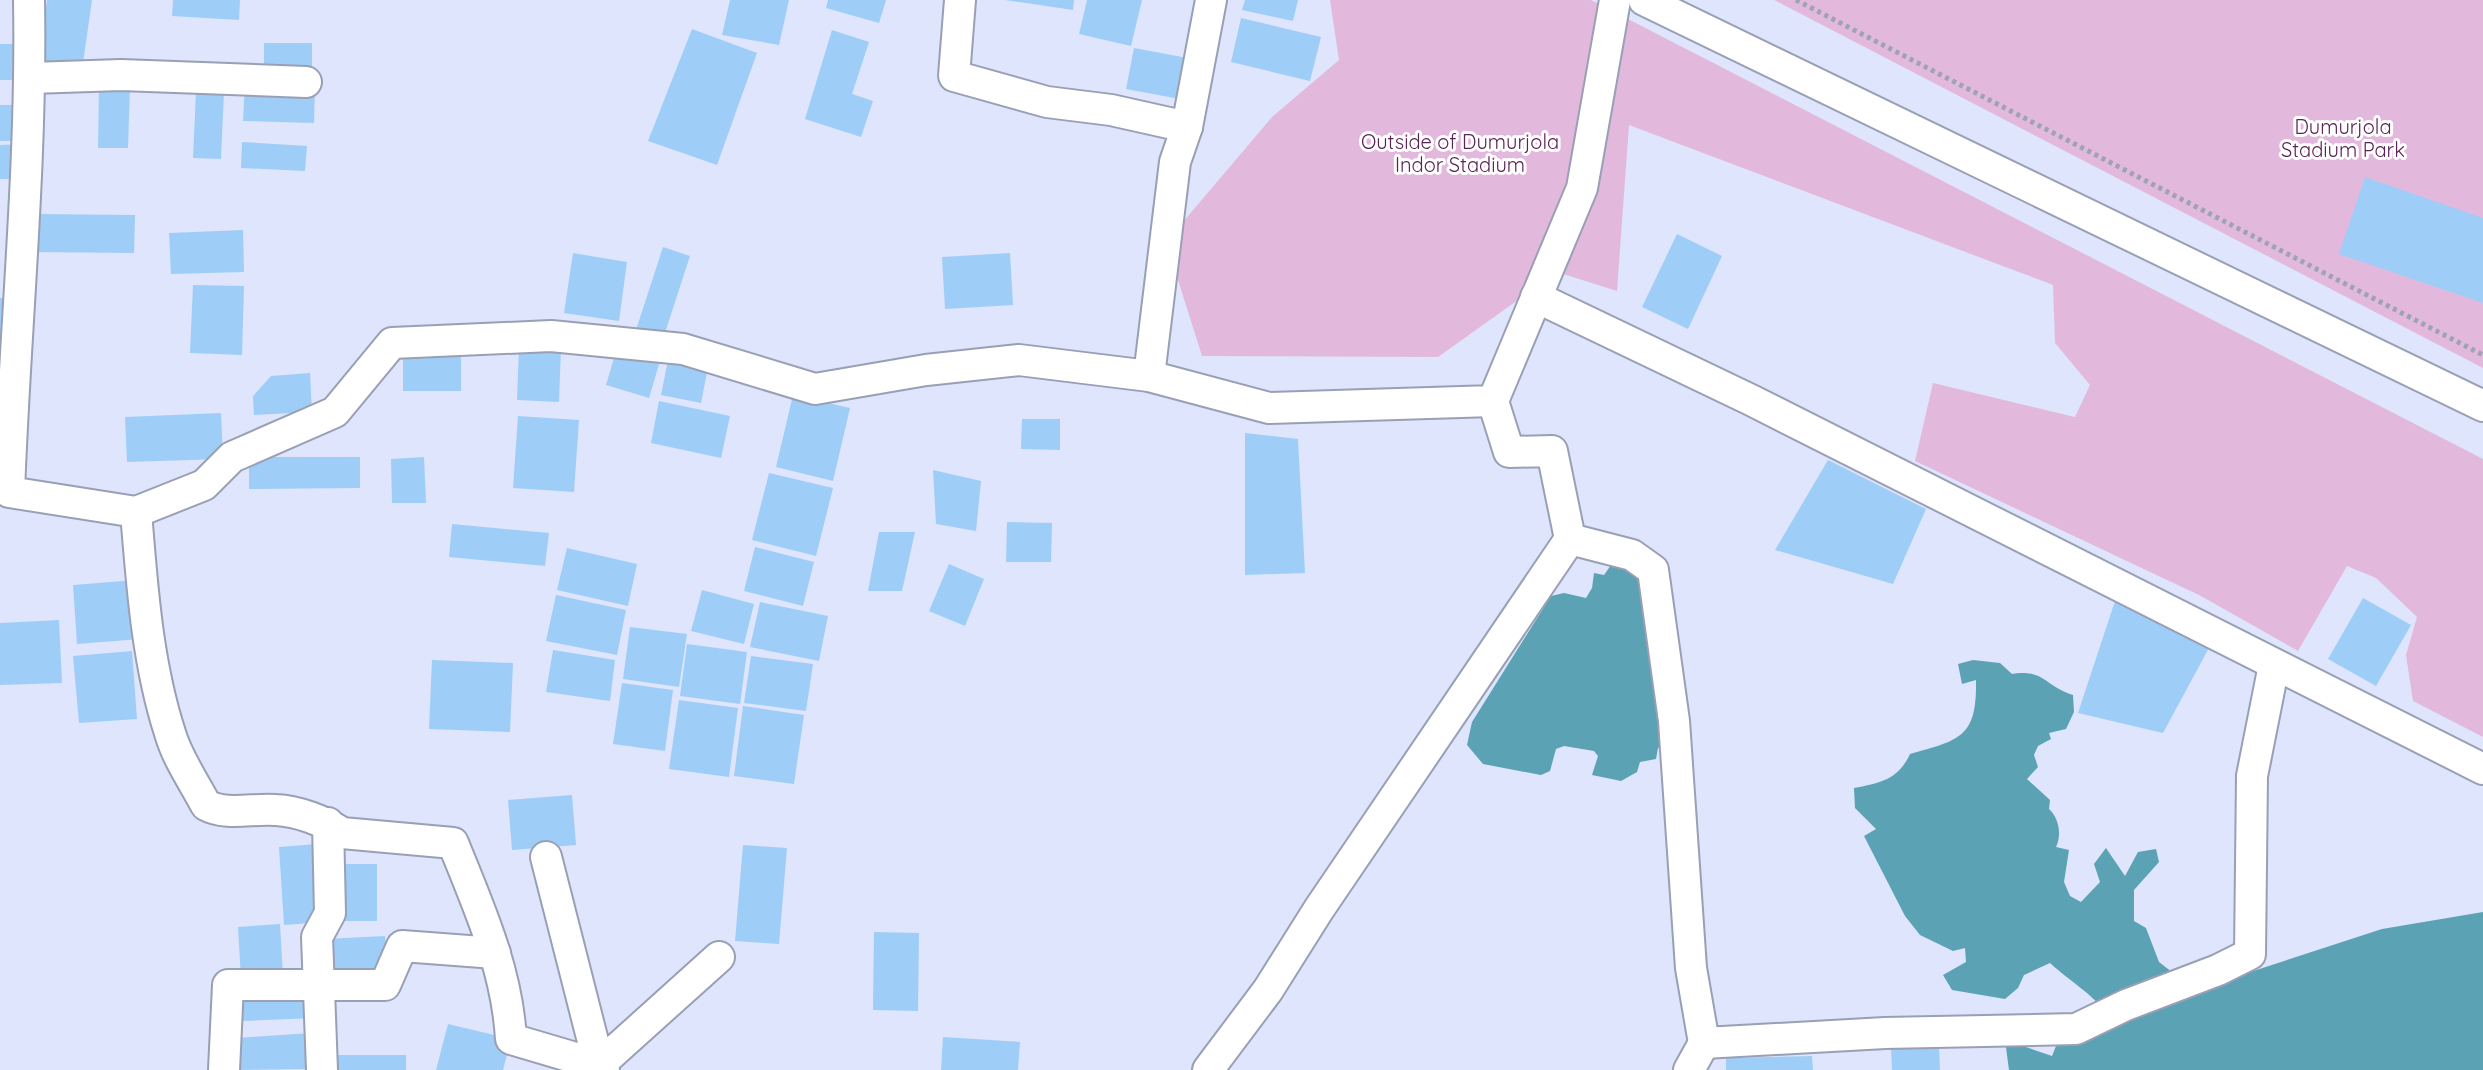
<svg xmlns="http://www.w3.org/2000/svg" width="2483" height="1070" font-family="Quicksand,sans-serif">
<rect width="100%" height="100%" fill="#dfe5fc"/>
<g fill="#e2b9dc">
<path d="M1330,0h261l892,459v278l-70,-36 -7,-46 11,-38 -41,-39 -29,-12 -49,85 -97,-55 -286,-135 18,-78 142,34 15,-32 -35,-42 -2,-58 -424,-160 -12,166 -60,-19 -119,85 -236,-1 -36,-114 106,-125 67,-57z"/>
<path d="M1774,0h709v368z"/>
</g>
<g fill="#5aa2b4">
<path d="M1616,558l16,9 12,18 21,159 -7,4 -2,11 -16,3 -3,10 -16,9 -29,-6 6,-19 -4,-5 -30,-5 -8,3 -6,22 -9,4 -58,-11 -16,-19 5,-23 79,-126 13,-3 22,5 6,-10 2,-15 10,2z"/>
<path d="M1973,660l27,3 12,11c33,-5 32,12 61,21l1,17 -8,17 -17,4 2,6 -13,7 -4,9 4,12 -11,12 23,21 -1,9c10,9 13,26 7,38l13,3 -5,32 6,14 11,6 19,-20 -6,-18 12,-16 19,28 13,-24 18,-3 3,13 -25,28v31l12,7 13,34 36,28 187,-61 101,-17v158h-474l-4,-30 47,16 4,-10 -3,-10 58,-18c-18,-24 -39,-35 -61,-55l-26,12 -6,13 -13,11 -53,-9 -9,-15 23,-13 -1,-14 -12,3 -33,-16 -15,-19 -41,-80 12,-7 -21,-21 -1,-20c26,-5 44,-8 56,-34 51,-14 67,-17 66,-74l-14,4 -4,-20z"/>
</g>
<g fill="#9ecef7">
<path d="M47,0h45l-10,70 -44,-6z"/>
<path d="M173,0h67l-1,20 -67,-4z"/>
<path d="M730,0h59l-10,45 -57,-10z"/>
<path d="M828,0h58l-7,23 -53,-15z"/>
<path d="M1005,0h69l-1,10z"/>
<path d="M1087,0h55l-11,46 -52,-12z"/>
<path d="M1245,0h53l-5,21 -51,-11z"/>
<path d="M1241,18l80,19 -11,44 -79,-19z"/>
<path d="M692,29l65,24 -40,112 -69,-24z"/>
<path d="M832,30l37,12 -17,52 21,7 -12,36 -56,-18z"/>
<path d="M264,43h48v35l-48,-1z"/>
<rect x="0" y="44" width="20" height="36"/>
<path d="M1134,48l59,11 -8,41 -59,-11z"/>
<path d="M245,83l70,3 -1,37 -71,-2z"/>
<path d="M99,85l31,1 -2,62h-30z"/>
<path d="M196,91l28,1 -3,67 -28,-1z"/>
<rect x="0" y="105" width="21" height="36"/>
<path d="M242,142l65,4 -2,25 -64,-3z"/>
<path d="M21,144v35h-21v-34z"/>
<path d="M2365,177l118,41v85l-144,-49z"/>
<path d="M34,214l101,1 -1,38 -101,-1z"/>
<path d="M243,230l1,42 -73,2 -2,-41z"/>
<path d="M1677,234l45,22 -34,73 -46,-22z"/>
<path d="M663,247l27,9 -28,86 -27,-9z"/>
<path d="M573,253l54,9 -8,59 -55,-8z"/>
<path d="M1010,253l3,52 -68,4 -3,-52z"/>
<path d="M193,285l51,1 -2,69 -52,-2z"/>
<rect x="0" y="298" width="10" height="58"/>
<path d="M519,346l42,1 -2,55 -42,-2z"/>
<rect x="403" y="348" width="58" height="43"/>
<path d="M617,348l43,13 -11,37 -43,-13z"/>
<path d="M669,355l40,7 -8,41 -40,-8z"/>
<path d="M310,373l2,39 -58,3 -1,-19 18,-20z"/>
<path d="M793,395l57,13 -17,73 -57,-14z"/>
<path d="M659,401l71,15 -9,42 -70,-15z"/>
<path d="M221,413l2,46 -96,3 -2,-45z"/>
<path d="M518,416l61,4 -5,72 -61,-4z"/>
<path d="M1022,419h38v31l-39,-1z"/>
<path d="M1245,433l53,6 7,134 -60,2z"/>
<path d="M249,457h111v31l-111,1z"/>
<path d="M424,457l2,46h-34l-1,-44z"/>
<path d="M1828,460l98,49 -33,75 -118,-34z"/>
<path d="M933,470l48,11 -5,50 -40,-7z"/>
<path d="M769,473l64,15 -17,68 -64,-16z"/>
<path d="M1007,522l45,1 -1,39h-45z"/>
<path d="M452,524l97,9 -4,33 -96,-9z"/>
<path d="M879,532h36l-13,59h-34z"/>
<path d="M755,547l59,15 -11,44 -59,-15z"/>
<path d="M567,548l70,16 -9,42 -71,-16z"/>
<path d="M949,564l35,15 -19,47 -36,-15z"/>
<path d="M136,580l4,59 -63,5 -4,-59z"/>
<path d="M702,590l52,14 -10,40 -53,-13z"/>
<path d="M556,595l70,15 -9,45 -71,-14z"/>
<path d="M2116,598l94,48 -47,87 -85,-20z"/>
<path d="M2363,598l48,27 -35,61 -48,-27z"/>
<path d="M760,602l68,14 -9,45 -69,-14z"/>
<path d="M59,620l3,63 -62,2v-62z"/>
<path d="M630,627l57,7 -8,53 -56,-8z"/>
<path d="M687,644l60,8 -7,52 -60,-8z"/>
<path d="M553,650l62,10 -5,41 -64,-9z"/>
<path d="M132,651l5,68 -58,4 -6,-67z"/>
<path d="M751,656l62,8 -7,47 -62,-8z"/>
<path d="M432,660l81,3 -3,69 -81,-3z"/>
<path d="M622,683l51,7 -8,61 -52,-7z"/>
<path d="M679,700l59,8 -9,69 -60,-8z"/>
<path d="M743,706l61,9 -10,69 -60,-8z"/>
<path d="M572,795l4,50 -64,5 -4,-50z"/>
<path d="M318,844l5,78 -39,3 -5,-78z"/>
<path d="M743,845l44,3 -8,96 -44,-3z"/>
<path d="M342,864h35v57h-34z"/>
<path d="M280,924l3,52 -42,3 -3,-52z"/>
<path d="M874,932l45,1 -1,78 -45,-1z"/>
<path d="M385,936l3,35 -62,4 -1,-36z"/>
<path d="M313,989l1,29 -71,3 -1,-29z"/>
<path d="M448,1024l63,15 -8,31h-67z"/>
<path d="M312,1033l2,36 -77,1 -2,-32z"/>
<path d="M943,1037l77,5 -2,28h-77z"/>
<path d="M1939,1047l1,23h-48l-1,-21z"/>
<rect x="336" y="1055" width="70" height="15"/>
<path d="M1812,1056l1,14h-87v-12z"/>
</g>
<g fill="none" stroke-linecap="round" stroke-linejoin="round">
<defs>
<g id="minor">
<path d="M29,0c3,165 -14,328 -20,492l127,20 68,-27 28,-28 103,-45 57,-69 159,-7 132,13 132,40 111,-19 93,-10 130,16 120,32 224,-7 89,-213 33,-188"/>
<path d="M960,0l-6,76 93,26 64,8 76,17"/>
<path d="M1644,0l839,406"/>
<path d="M31,78l90,-3 185,7"/>
<path d="M1536,297l215,103 732,369"/>
<path d="M1149,376l26,-214 12,-35 24,-127"/>
<path d="M1493,401l16,51 43,-1 18,88 62,16 21,15 21,151 17,247 13,75 181,-10 191,-4 50,-24 92,-35 32,-16 2,-178 22,-111"/>
<path d="M136,512c6,73 11,150 34,221 7,25 24,49 36,72 20,11 47,3 70,5 22,1 48,11 66,23l111,10c26,65 54,126 58,196l88,26 5,5"/>
<path d="M546,857l53,208 120,-108"/>
<path d="M224,1070l4,-85h157l17,-39 93,7"/>
<path d="M322,1070l-5,-133 13,-24 -2,-90"/>
<path d="M1208,1070l60,-80 51,-81 251,-370"/>
<path d="M1689,1070l15,-27"/>
</g>
</defs>
<use href="#minor" stroke="#999fb4" stroke-width="34"/>
<path stroke="#9ea2b5" stroke-width="5" stroke-dasharray="4 4" stroke-linecap="butt" d="M1796,0l687,355"/>
<use href="#minor" stroke="#fff" stroke-width="30"/>
</g>
<g text-anchor="middle" stroke-width="6" stroke-linejoin="round" paint-order="stroke">
<g font-size="20" fill="#5b2355" stroke="#fff">
<text x="2343" y="134">Dumurjola<tspan x="2343" dy="23">Stadium Park</tspan></text>
<text x="1460" y="149">Outside of Dumurjola<tspan x="1460" dy="23">Indor Stadium</tspan></text>
</g>
</g>
</svg>
